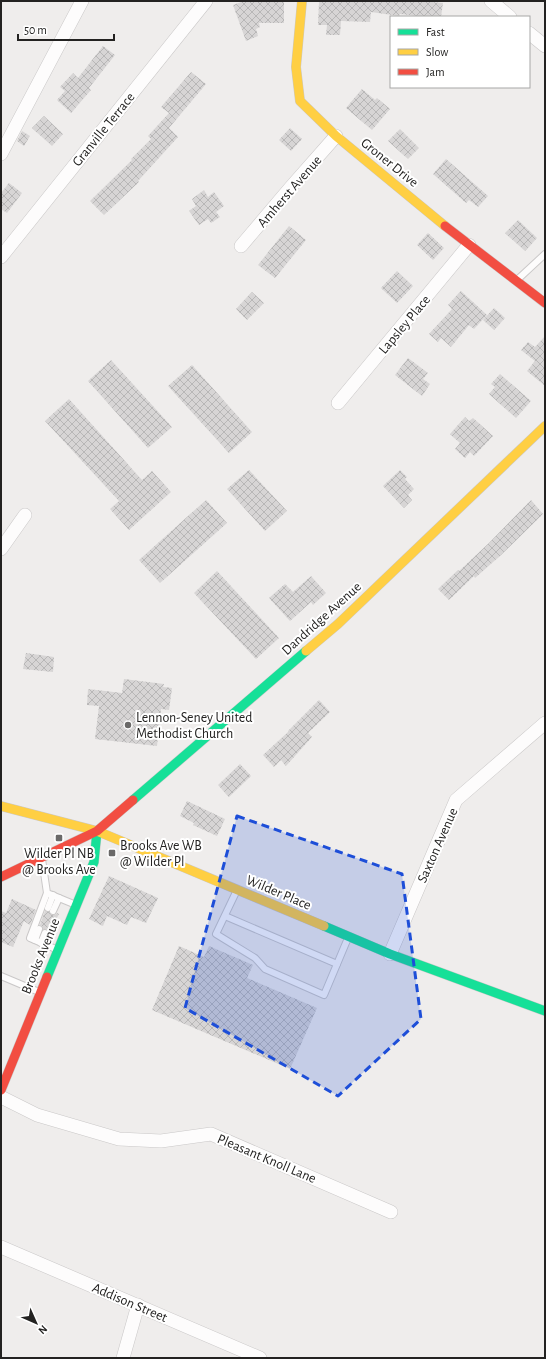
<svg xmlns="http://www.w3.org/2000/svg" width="546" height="1359" font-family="'Alegreya Sans',sans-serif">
<defs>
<pattern id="building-cross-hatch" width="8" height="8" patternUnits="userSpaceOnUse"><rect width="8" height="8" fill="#d7d5d5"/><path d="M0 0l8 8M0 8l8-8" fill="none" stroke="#b8b7b7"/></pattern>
</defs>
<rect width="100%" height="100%" fill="#efedec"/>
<g fill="url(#building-cross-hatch)">
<path d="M244,1h40v22h-25l1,4 -4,2 2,7 -12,5 -13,-36z"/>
<path d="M319,1h103l21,2 -2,14h-14l-27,-3 -1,2 -28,-4 -1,10 -29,-1 -1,14h-14l1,-10h-9z"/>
<path d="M103,46l12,9 -26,33 2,2 -20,23 -14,-13 8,-9 -5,-4 13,-14 5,5z"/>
<path d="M191,72l15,12 -37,44 9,9 -40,44 1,1 -35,33 -14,-14 42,-41 -1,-1 20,-20 -3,-3 21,-23 -8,-6z"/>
<path d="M362,89l13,11 2,-2 13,11 -18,21 -26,-22z"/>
<path d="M44,116l19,18 -11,12 -20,-18z"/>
<path d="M290,128l12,11 -11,12 -12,-11z"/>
<path d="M400,129l19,19 -11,11 -20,-18z"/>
<path d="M22,131l8,5 -6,10 -7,-5z"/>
<path d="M446,159l42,37 -10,11 -9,-7 -3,3 -33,-29z"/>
<path d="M9,183l13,10 -15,20 -6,-4v-16z"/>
<path d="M204,190l4,7 6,-5 10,14 -8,6 4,5 -9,6 -3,-4 -9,6 -10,-14 7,-5 -4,-7z"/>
<path d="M518,220l19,18 -12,13 -20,-18z"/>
<path d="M289,226l17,14 -31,38 -17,-13z"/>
<path d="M428,233l16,15 -11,12 -16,-15z"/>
<path d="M397,271l16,15 -16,17 -16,-15z"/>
<path d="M461,291l26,24 -13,14 -5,-4 -18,22 -10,-9 -3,4 -9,-8 23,-25 -4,-4z"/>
<path d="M252,292l12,11 -17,17 -11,-11z"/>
<path d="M494,308l11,10 -11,12 -11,-10z"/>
<path d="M545,336v50l-18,-15 8,-10 -14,-11 7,-8 7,5z"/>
<path d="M408,358l20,15 -5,6 7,5 -8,12 -27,-21z"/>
<path d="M111,360l61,67 -24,21 -60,-67z"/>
<path d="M192,365l60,67 -23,21 -61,-67z"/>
<path d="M500,374l31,27 -15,17 -27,-24 6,-7 -4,-3z"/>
<path d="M69,399l73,81 10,-9 19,21 -42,38 -19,-21 9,-8 -74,-80z"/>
<path d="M465,417l4,4 4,-3 20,18 -19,20 -4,-4 -5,6 -10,-9 5,-6 -10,-9z"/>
<path d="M249,470l38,41 -22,20 -38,-42z"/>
<path d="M400,470l7,7 -2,2 9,10 -6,6 4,5 -8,8 -21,-22z"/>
<path d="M206,500l21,23 -67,60 -21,-23z"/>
<path d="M531,500l12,14 -42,41 -26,23 -1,-2 -25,24 -11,-11 20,-19 1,1 30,-28z"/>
<path d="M217,571l62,67 -23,21 -62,-66z"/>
<path d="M311,576l15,17 -13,12 -2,-3 -21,19 -21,-23 16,-14 8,8z"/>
<path d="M26,653l28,4 -1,15 -30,-3z"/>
<path d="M124,679l40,5 -1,3 9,1 -3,22 -8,-1 -4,37 -62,-7 4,-33 -12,-1 1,-16 34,4z"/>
<path d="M319,700l11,12 -22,21 4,4 -26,29 -5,-6 -7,7 -11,-12 25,-23v-1z"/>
<path d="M240,764l11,12 -22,21 -11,-12z"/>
<path d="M187,801l38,18 -8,17 -24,-11 1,-2 -14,-7z"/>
<path d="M109,876l49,22 -12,25 -15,-6 -4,8 -20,-9 -4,10 -14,-7z"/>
<path d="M12,899l24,11 -6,15 -6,-4 -11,26 -12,-5v-31l5,2z"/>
<path d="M45,911l4,1 2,3h4l2,-2 2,1 -10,18 -2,-3h-4l-1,-3 -2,-1z"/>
<path d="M179,946l25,11 5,-11 44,19 -6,13 70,30 -27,61 -138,-59z"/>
</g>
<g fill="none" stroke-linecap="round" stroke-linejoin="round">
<defs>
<g id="lane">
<path d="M517,280l28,-26"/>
<path d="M42,859l5,34 29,12"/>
<path d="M237,890l-21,44 39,24 10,11 59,26 24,-57"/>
<path d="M47,893l-17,45 28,12"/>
<path d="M48,908l5,-13"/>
<path d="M53,911l6,-13"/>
<path d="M225,916l112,48"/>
<path d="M35,940l4,-11"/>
<path d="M41,943l4,-10"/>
<path d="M1,976l38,16"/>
</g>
<g id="street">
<path d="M491,1l19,16"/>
<path d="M529,33l16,13"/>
<path d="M1,154l81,-153"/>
<path d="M241,246l50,-59 45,-51"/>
<path d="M1,257l205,-256"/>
<path d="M338,403l131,-158"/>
<path d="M1,549l24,-34"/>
<path d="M390,954l66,-154 89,-77"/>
<path d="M1,1097l36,18 82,24 42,2 50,-7 180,78"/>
<path d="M1,1247l259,111"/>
<path d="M123,1358l15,-53"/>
</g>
<g id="fast">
<path d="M133,800l173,-149"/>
<path d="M324,926l66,28 155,57"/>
<path d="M47,977l47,-115 3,-31"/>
</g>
<g id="slow">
<path d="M302,1l-6,66 4,34 36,35 109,90"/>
<path d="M306,651l32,-27 207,-198"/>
<path d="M1,806l96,25 227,95"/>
</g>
<g id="jam">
<path d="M445,226l100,77"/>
<path d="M1,877l96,-46 36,-31"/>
<path d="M1,1090l46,-113"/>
</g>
</defs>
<use href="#lane" stroke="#cac8c8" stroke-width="8"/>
<use href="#street" stroke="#cac8c8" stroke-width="14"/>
<use href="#fast" stroke="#cac8c8" stroke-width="10"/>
<use href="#slow" stroke="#cac8c8" stroke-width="10"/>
<use href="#jam" stroke="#cac8c8" stroke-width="10"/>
<use href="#lane" stroke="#fdfcfc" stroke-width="6"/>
<use href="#street" stroke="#fdfcfc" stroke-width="13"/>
<use href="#fast" stroke="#16e098" stroke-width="9"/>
<use href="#slow" stroke="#ffcf43" stroke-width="9"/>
<use href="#jam" stroke="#f24e42" stroke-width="9"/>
</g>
<path fill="#1d4ed8" fill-opacity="0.2" stroke="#1d4ed8" stroke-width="3" stroke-dasharray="8 5" stroke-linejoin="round" d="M237,816l165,58 19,145 -83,77 -153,-88z"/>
<g fill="#6a6968" stroke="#fff" stroke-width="1.5">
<circle cx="128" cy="725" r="4"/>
<rect x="55" y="834" width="8" height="8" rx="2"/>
<rect x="108" y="849" width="8" height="8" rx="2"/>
</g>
<g text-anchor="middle" stroke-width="4" stroke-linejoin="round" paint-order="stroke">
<g font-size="14" fill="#232221" stroke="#fff">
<text transform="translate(103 129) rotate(-51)" y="5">Granville Terrace</text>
<text transform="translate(390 162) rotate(39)" y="5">Groner Drive</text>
<text transform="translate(289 191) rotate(-49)" y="5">Amherst Avenue</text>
<text transform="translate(404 324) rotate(-50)" y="5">Lapsley Place</text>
<text transform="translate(321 618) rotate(-42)" y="5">Dandridge Avenue</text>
<text transform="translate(437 845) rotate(-66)" y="5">Saxton Avenue</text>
<text transform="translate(279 892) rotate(23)" y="5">Wilder Place</text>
<text transform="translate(40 956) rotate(-68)" y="5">Brooks Avenue</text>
<text transform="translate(267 1158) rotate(23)" y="5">Pleasant Knoll Lane</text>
<text transform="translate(130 1302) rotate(23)" y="5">Addison Street</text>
</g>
<g font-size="14" fill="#232221" stroke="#fff" text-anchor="start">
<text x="136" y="722">Lennon-Seney United<tspan x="136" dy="16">Methodist Church</tspan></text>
<text x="120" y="850">Brooks Ave WB<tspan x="120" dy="16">@ Wilder Pl</tspan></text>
<text x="59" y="858" text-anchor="middle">Wilder Pl NB<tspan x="59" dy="16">@ Brooks Ave</tspan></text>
</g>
</g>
<rect width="546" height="1359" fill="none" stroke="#232221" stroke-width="4"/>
<rect x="390" y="16" width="140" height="72" fill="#ffffff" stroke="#a7a7a6"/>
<rect x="398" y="29" width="20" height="6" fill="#16e098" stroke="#a7a7a6"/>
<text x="426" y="36" font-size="12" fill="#232221">Fast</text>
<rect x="398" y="49" width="20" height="6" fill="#ffcf43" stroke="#a7a7a6"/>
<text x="426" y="56" font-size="12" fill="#232221">Slow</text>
<rect x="398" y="69" width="20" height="6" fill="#f24e42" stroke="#a7a7a6"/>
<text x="426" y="76" font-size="12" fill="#232221">Jam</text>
<g transform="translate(36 1323) rotate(135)" stroke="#ffffff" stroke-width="3" paint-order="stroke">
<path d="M0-3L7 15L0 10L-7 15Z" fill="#232221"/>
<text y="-6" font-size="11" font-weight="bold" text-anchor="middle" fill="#232221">N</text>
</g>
<path d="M18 34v6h96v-6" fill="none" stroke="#232221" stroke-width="2"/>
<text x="24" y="34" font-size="12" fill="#232221" stroke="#ffffff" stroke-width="3" paint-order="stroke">50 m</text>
</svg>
